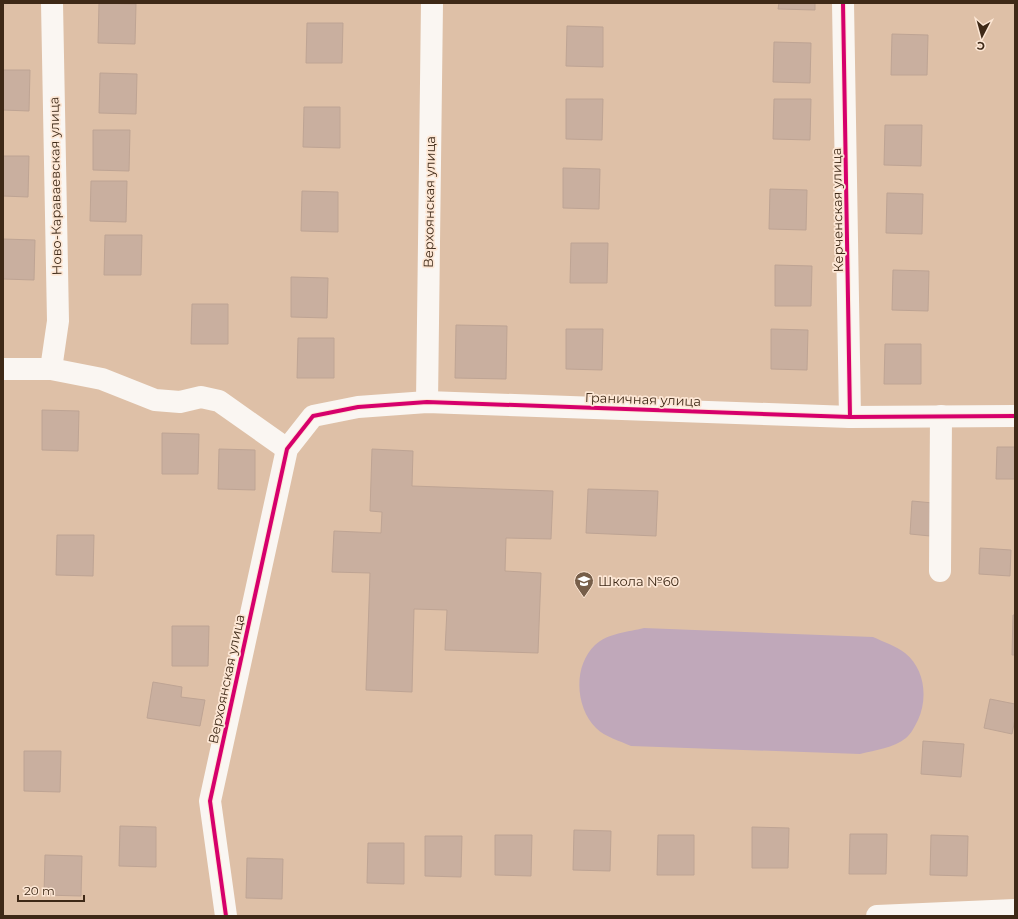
<svg xmlns="http://www.w3.org/2000/svg" width="1018" height="919" font-family="Montserrat,sans-serif">
<rect width="100%" height="100%" fill="#dec0a7"/>
<path fill="#c0a8ba" d="M644,628l229,9c11,5 23,9 32,16 20,16 23,45 13,67 -3,6 -7,14 -12,18 -13,10 -30,12 -46,16l-229,-8c-11,-5 -26,-9 -35,-18 -21,-21 -23,-62 -1,-83 13,-12 33,-13 49,-17z"/>
<g fill="#c9af9f" stroke="#bea494">
<path d="M99,3l37,1 -1,40 -37,-1z"/>
<path d="M779,3h36v7l-37,-1z"/>
<path d="M307,23h36l-1,40h-36z"/>
<path d="M567,26l36,1v40l-37,-1z"/>
<path d="M892,34l36,1 -1,40h-36z"/>
<path d="M774,42l37,1 -1,40 -37,-1z"/>
<path d="M3,70h27l-1,41 -26,-1z"/>
<path d="M100,73l37,1 -1,40 -37,-1z"/>
<path d="M566,99h37l-1,41 -36,-1z"/>
<path d="M774,99h37l-1,41 -37,-1z"/>
<path d="M304,107h36v41l-37,-1z"/>
<path d="M885,125h37l-1,41 -37,-1z"/>
<path d="M93,130h37l-1,41 -36,-1z"/>
<path d="M3,156h26l-1,41 -25,-1z"/>
<path d="M563,168l37,1 -1,40 -36,-1z"/>
<path d="M91,181h36l-1,41 -36,-1z"/>
<path d="M770,189l37,1 -1,40 -37,-1z"/>
<path d="M302,191l36,1v40l-37,-1z"/>
<path d="M887,193l36,1 -1,40 -36,-1z"/>
<path d="M105,235h37l-1,40h-37z"/>
<path d="M3,239l32,1 -1,40 -31,-1z"/>
<path d="M571,243h37l-1,40h-37z"/>
<path d="M775,265l37,1 -1,40h-36z"/>
<path d="M893,270l36,1 -1,40 -36,-1z"/>
<path d="M291,277l37,1 -1,40 -36,-1z"/>
<path d="M192,304h36v40h-37z"/>
<path d="M456,325l51,1 -1,53 -51,-1z"/>
<path d="M566,329h37l-1,41 -36,-1z"/>
<path d="M771,329l37,1 -1,40 -36,-1z"/>
<path d="M298,338h36v40h-37z"/>
<path d="M885,344h36v40h-37z"/>
<path d="M42,410l37,1 -1,40 -36,-1z"/>
<path d="M162,433l37,1 -1,40h-36z"/>
<path d="M997,447h18v32h-19z"/>
<path d="M219,449l36,1v40l-37,-1z"/>
<path d="M372,449l41,2 -1,35 141,5 -2,48 -45,-1 -1,33 36,2 -3,80 -93,-3 2,-40 -33,-1 -2,83 -46,-2 4,-117 -38,-1 2,-41 47,2 1,-21 -12,-1z"/>
<path d="M588,489l70,2 -2,45 -70,-3z"/>
<path d="M912,501l21,2 -3,33 -20,-2z"/>
<path d="M57,535h37l-1,41 -37,-1z"/>
<path d="M980,548l31,2 -1,26 -31,-2z"/>
<path d="M1013,615h2v40h-3z"/>
<path d="M172,626h37l-1,40h-36z"/>
<path d="M153,682l29,5 -1,10 24,3 -5,26 -53,-8z"/>
<path d="M990,699l25,5v15l-3,15 -28,-6z"/>
<path d="M923,741l41,3 -3,33 -40,-3z"/>
<path d="M24,751h37l-1,41 -36,-1z"/>
<path d="M120,826l36,1v40l-37,-1z"/>
<path d="M752,827l37,1 -1,40h-36z"/>
<path d="M574,830l37,1 -1,40 -37,-1z"/>
<path d="M850,834h37l-1,40h-37z"/>
<path d="M495,835h37l-1,41 -36,-1z"/>
<path d="M658,835h36v40h-37z"/>
<path d="M931,835l37,1 -1,40 -37,-1z"/>
<path d="M425,836h37l-1,41 -36,-1z"/>
<path d="M368,843h36v41l-37,-1z"/>
<path d="M45,855l37,1 -1,40 -37,-1z"/>
<path d="M247,858l36,1 -1,40 -36,-1z"/>
</g>
<g fill="none" stroke-linecap="round" stroke-linejoin="round">
<g stroke="#faf6f2" stroke-width="22">
<path d="M843,3l7,414"/>
<path d="M3,369h48l51,10 53,21 25,2 21,-5 18,4 68,48"/>
<path d="M51,369l7,-48 -6,-318"/>
<path d="M427,402l5,-399"/>
<path d="M940,571l1,-155"/>
<path d="M226,916l-16,-115 77,-352 26,-33 45,-9 69,-5 423,15 165,-1"/>
<path d="M877,916l138,-6"/>
</g>
<defs>
<g id="cycleway">
<path d="M843,3l7,414"/>
<path d="M226,916l-16,-115 77,-352 26,-33 45,-9 69,-5 423,15 165,-1"/>
</g>
</defs>
<use href="#cycleway" stroke="#fde7d5" stroke-width="6"/>
<use href="#cycleway" stroke="#d6006c" stroke-width="4"/>
</g>
<defs>
<symbol id="school-pin" viewBox="-11 -11 22 30"><path d="M0 17L-7.5 6A9.5 9.5 0 1 1 7.5 6Z" fill="#765e49" stroke="#fde7d5"/><path d="M0-5L7-2L0 1L-7-2ZM-4 1L0 2.5L4 1V4Q0 6-4 4Z" fill="#fff"/></symbol>
</defs>
<g fill-rule="evenodd">
<use href="#school-pin" x="573" y="570" width="22" height="30"/>
</g>
<g text-anchor="middle" stroke-width="3.5" stroke-linejoin="round" paint-order="stroke">
<g font-size="13" fill="#3e2917" stroke="#fde7d5">
<text transform="translate(55 186) rotate(-91)" y="5">Ново-Караваевская улица</text>
<text transform="translate(429 202) rotate(-89)" y="5">Верхоянская улица</text>
<text transform="translate(837 210) rotate(-91)" y="5">Керченская улица</text>
<text transform="translate(643 399) rotate(2)" y="5">Граничная улица</text>
<text transform="translate(226 679) rotate(-78)" y="5">Верхоянская улица</text>
</g>
<g font-size="13" fill="#3e2917" stroke="#fde7d5" text-anchor="start">
<text x="598" y="586">Школа №60</text>
</g>
</g>
<rect width="1018" height="919" fill="none" stroke="#3e2917" stroke-width="8"/>
<g transform="translate(982 36) rotate(186)" stroke="#fde7d5" stroke-width="3" paint-order="stroke">
<path d="M0-3L7 15L0 10L-7 15Z" fill="#3e2917"/>
<text y="-6" font-size="11" font-weight="bold" text-anchor="middle" fill="#3e2917">С</text>
</g>
<path d="M18 895v6h66v-6" fill="none" stroke="#3e2917" stroke-width="2"/>
<text x="24" y="895" font-size="12" fill="#3e2917" stroke="#fde7d5" stroke-width="3" paint-order="stroke">20 m</text>
</svg>
